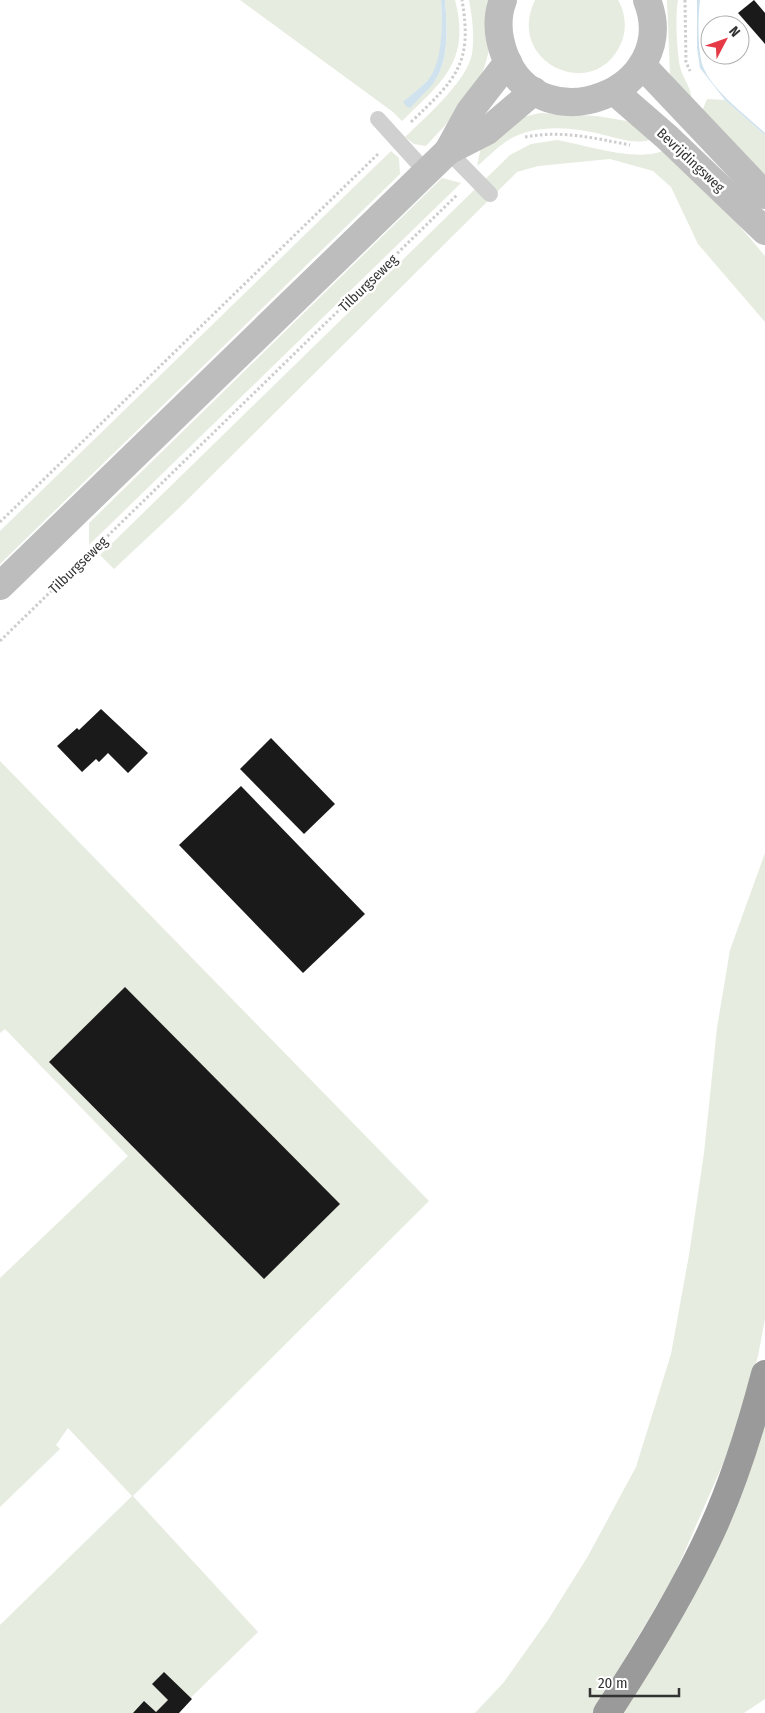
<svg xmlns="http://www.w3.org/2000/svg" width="765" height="1713" font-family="'Fira Sans Condensed',sans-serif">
<rect width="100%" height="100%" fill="#fff"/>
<g fill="#e6ecdf">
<path d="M240,0h201c1,24 4,61 -14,81 -7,7 -16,14 -23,21 8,-5 23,-11 29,-19 17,-22 14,-57 12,-83h10c16,61 -13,82 -53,121l-9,-9z"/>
<path d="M469,0h19c-2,16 3,31 1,46 -3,39 -38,73 -63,100l-12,-2 -9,-7c20,-19 62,-56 67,-83 3,-18 0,-37 -3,-54z"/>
<path d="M535,0h83c7,12 9,27 4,41 -25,64 -118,23 -87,-41z"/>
<path d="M667,0h11c-3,16 -1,51 2,67 3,12 13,23 11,34l-21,-27z"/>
<path d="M707,99l18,1 40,35v50l-66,-66z"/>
<path d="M540,113l57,3 30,5 26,18c-17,6 -32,0 -49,-4 -29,-8 -71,-12 -97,6 -11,7 -20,17 -30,25l4,-19 38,-29z"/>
<path d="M557,140c29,5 84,24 110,9l36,34 62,73v66l-67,-78 -27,-57 -18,-16 -43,-12 -72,7 -21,6 -338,336 -65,61 -14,-14 410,-400 21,-11z"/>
<path d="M391,151l8,7 1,16 -400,390v-33z"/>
<path d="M442,178l19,5 -372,362v-22z"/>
<path d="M0,761l429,440 -296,295 125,136 -83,81h-175v-88l132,-129 -64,-68 -12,17 4,4 -60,58v-229l128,-122 -123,-127 -5,4z"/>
<path d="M765,853v466l-7,37 -23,80 -61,140 -81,137h-118l29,-31 44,-62 40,-64 48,-89 35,-113 18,-99 15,-102 13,-125 13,-78z"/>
<path d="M765,1415v284l-21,14h-125z"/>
</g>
<g fill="#cfe2ee">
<path d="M441,0h4c2,27 5,62 -13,85 -7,8 -15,15 -22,23l-3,-1 -4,-5c8,-7 17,-14 24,-21 17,-19 15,-58 14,-81z"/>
<path d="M697,0h3c-2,17 -3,54 4,69 11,24 42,46 61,64v2l-40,-35 -25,-32 -3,-20z"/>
</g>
<g fill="#1a1a1a">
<path d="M754,0l11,13v31l-27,-31z"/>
<path d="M101,709l47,44 -20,20 -20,-20 -9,9 -3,-3 -14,13 -25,-26 20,-18 2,2z"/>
<path d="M271,738l64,66 -31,30 -64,-65z"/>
<path d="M241,786l124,128 -62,59 -124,-128z"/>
<path d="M125,987l215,217 -76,75 -215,-217z"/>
<path d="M164,1672l28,27 -13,14h-46l11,-12 12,11 12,-12 -16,-16z"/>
</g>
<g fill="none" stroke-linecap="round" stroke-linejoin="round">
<g stroke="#cdcdcd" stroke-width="3" stroke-dasharray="2.5 2.5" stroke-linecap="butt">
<path d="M685,0l1,62 4,9"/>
<path d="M411,122c45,-43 62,-58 51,-122"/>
<path d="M525,137c38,-7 68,1 105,8"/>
<path d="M0,522l378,-368"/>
<path d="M0,641l458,-447"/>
</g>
<g stroke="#d0d0d0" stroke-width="16">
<path d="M378,119l48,53"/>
<path d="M448,151l42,43"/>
</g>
<g stroke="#bdbdbd" stroke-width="28">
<path d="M503,0c-7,18 -5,38 2,56 35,90 178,35 142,-56"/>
<path d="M642,65l123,130"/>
<path d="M615,92l53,46 97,93"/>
<path d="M448,151l22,-40 38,-49"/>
<path d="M0,586l448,-435 39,-20 47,-40"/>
</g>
<path stroke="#9a9a9a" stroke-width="28" d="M607,1713c38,-58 75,-118 104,-181 23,-50 40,-105 54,-158"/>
</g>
<g text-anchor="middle" stroke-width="5" stroke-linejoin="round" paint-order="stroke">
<g font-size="14" fill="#333" stroke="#fff">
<text transform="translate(691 160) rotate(43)" y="5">Bevrijdingsweg</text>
<text transform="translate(368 283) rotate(-44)" y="5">Tilburgseweg</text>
<text transform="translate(78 565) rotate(-44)" y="5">Tilburgseweg</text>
</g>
</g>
<g transform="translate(725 40) rotate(49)"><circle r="24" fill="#ffffff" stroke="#adadad"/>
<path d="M0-4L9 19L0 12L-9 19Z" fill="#e63946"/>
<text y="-8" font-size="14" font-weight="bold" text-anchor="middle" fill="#333333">N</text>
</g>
<path d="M590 1688v8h89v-8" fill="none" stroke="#333333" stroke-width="2.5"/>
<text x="598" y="1688" font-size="15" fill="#333333" stroke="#ffffff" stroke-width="4" paint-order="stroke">20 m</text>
</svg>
